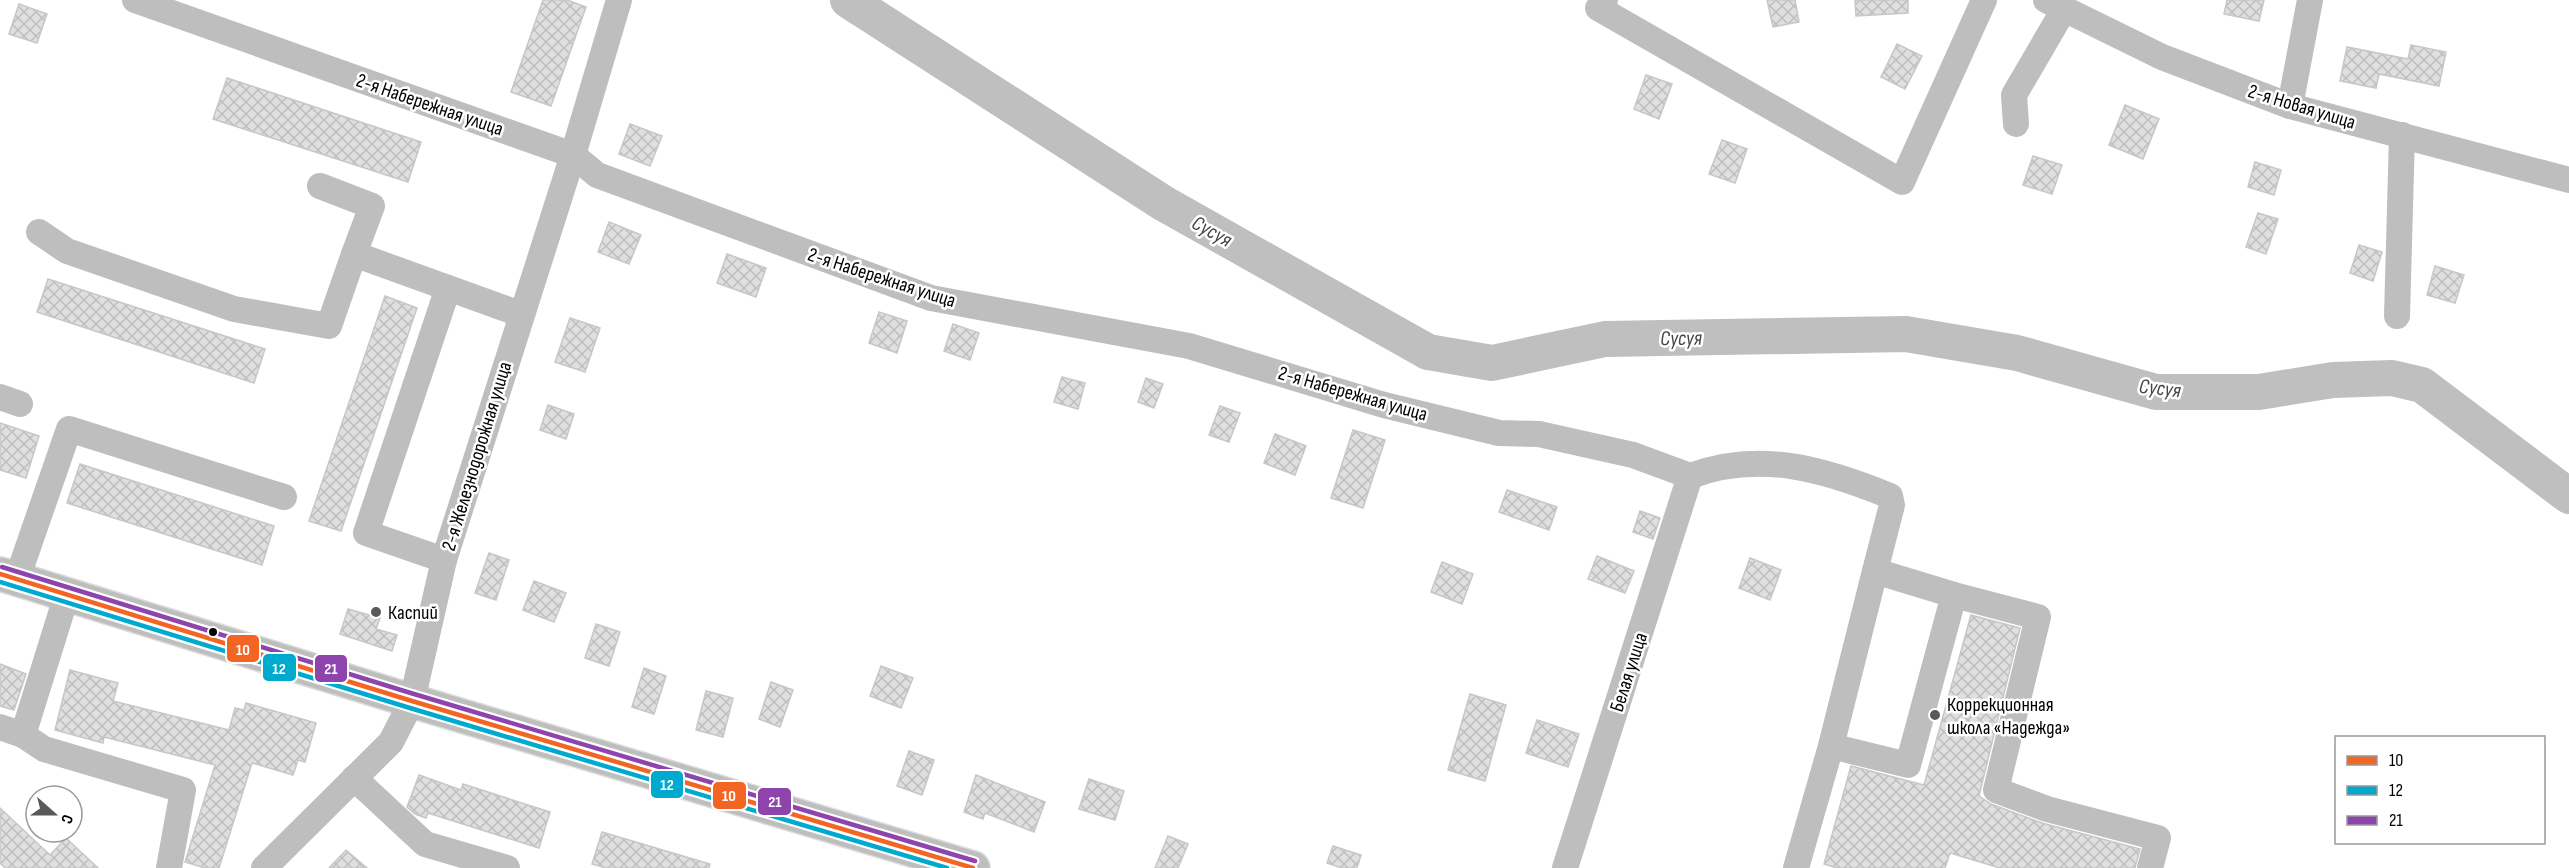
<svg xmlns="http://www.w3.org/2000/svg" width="2569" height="868" font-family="'Sofia Sans Condensed',sans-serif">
<defs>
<pattern id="building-cross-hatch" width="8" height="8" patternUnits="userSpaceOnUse" patternTransform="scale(1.5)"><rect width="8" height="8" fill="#dfdfdf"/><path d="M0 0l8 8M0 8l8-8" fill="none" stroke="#bebebe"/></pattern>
</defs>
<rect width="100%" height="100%" fill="#fff"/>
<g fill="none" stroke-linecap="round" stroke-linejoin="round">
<path stroke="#bfbfbf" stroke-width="36" d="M848,0l315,203 265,149 64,11 113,-24 301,-5 111,19 139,39h103l74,-12 59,-2 30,7 147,111"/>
</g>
<g fill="url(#building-cross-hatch)" stroke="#c7c7c7" stroke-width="1.5">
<path d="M543,0h24l19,7 -35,99 -40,-14z"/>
<path d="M1767,0h28l4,22 -26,5z"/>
<path d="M1855,0h53v13l-52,3z"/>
<path d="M2227,0h37l-5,21 -35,-7z"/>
<path d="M19,4l28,10 -10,29 -28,-9z"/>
<path d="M1897,44l25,12 -17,33 -24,-12z"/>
<path d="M2411,45l35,7 -7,34 -60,-12 -3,14 -36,-7 7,-34 61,12z"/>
<path d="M1646,75l26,9 -13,35 -25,-10z"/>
<path d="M227,78l194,64 -13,40 -195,-63z"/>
<path d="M2125,105l34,14 -16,40 -34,-14z"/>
<path d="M630,124l32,12 -12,30 -31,-12z"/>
<path d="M1722,140l25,9 -12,34 -26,-9z"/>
<path d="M2033,156l29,9 -10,29 -29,-9z"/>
<path d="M2255,162l26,8 -7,25 -26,-8z"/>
<path d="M2258,213l20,6 -12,35 -20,-7z"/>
<path d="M609,222l32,13 -12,29 -31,-12z"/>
<path d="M2359,245l23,7 -9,29 -23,-8z"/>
<path d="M727,254l39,14 -10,29 -39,-14z"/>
<path d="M2435,266l29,9 -9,28 -28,-8z"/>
<path d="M48,279l217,70 -11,34 -217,-71z"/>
<path d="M385,296l32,12 -76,223 -32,-10z"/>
<path d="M879,312l28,9 -10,32 -28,-10z"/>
<path d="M570,318l30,10 -15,44 -30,-10z"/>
<path d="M953,324l26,9 -9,27 -26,-9z"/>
<path d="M1062,377l23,6 -7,26 -24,-7z"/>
<path d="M1146,378l17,6 -9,24 -16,-6z"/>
<path d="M548,405l26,9 -8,25 -26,-9z"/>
<path d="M1220,406l20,7 -11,29 -20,-7z"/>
<path d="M0,423l39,13 -13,42 -26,-8z"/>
<path d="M1353,430l32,10 -22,68 -32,-10z"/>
<path d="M1275,434l31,12 -11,29 -31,-12z"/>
<path d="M80,464l194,62 -12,39 -195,-62z"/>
<path d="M1507,490l50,17 -8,23 -50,-18z"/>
<path d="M1640,511l20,7 -7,21 -20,-7z"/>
<path d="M489,553l20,7 -13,40 -21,-7z"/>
<path d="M1597,556l37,15 -9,22 -37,-14z"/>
<path d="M1750,558l31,12 -11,30 -31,-12z"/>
<path d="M1442,562l31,12 -11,30 -31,-12z"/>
<path d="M534,581l32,12 -12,29 -31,-12z"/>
<path d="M348,609l32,9 -4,11 21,6 -5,16 -52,-17z"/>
<path d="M1971,615l49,13 -41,168 12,8 51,19 98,26 -5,19h-135l-50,-15 -5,15h-108l-13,-4 27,-98 73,19z"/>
<path d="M596,624l24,8 -11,34 -24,-8z"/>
<path d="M0,664l26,10 -12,36 -14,-4z"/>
<path d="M881,666l32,12 -12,30 -31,-12z"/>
<path d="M644,668l22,8 -12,38 -22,-7z"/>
<path d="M70,670l48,13 -5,18 116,29 6,-22 9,2 2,-7 70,20 -11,39 -7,-2 -5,15 -41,-12 -33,105h-14l-20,-6 30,-97 -111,-28 -1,6 -48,-13z"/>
<path d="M771,682l22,8 -13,37 -21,-8z"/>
<path d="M706,691l27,7 -10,39 -27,-7z"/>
<path d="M1470,694l36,11 -21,76 -37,-11z"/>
<path d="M1537,720l42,14 -11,33 -42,-14z"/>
<path d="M909,751l25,9 -12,35 -25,-9z"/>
<path d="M419,775l42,15 2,-6 87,28 -11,36 -111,-35 -2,5 -11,-4 -8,-7z"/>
<path d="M976,775l69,27 -11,30 -49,-19 -2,6 -19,-7z"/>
<path d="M1089,779l35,12 -9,29 -36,-11z"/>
<path d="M0,808l50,47 16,-17 32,30h-93l-5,-5z"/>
<path d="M602,832l108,32 -1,4h-103l-14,-4z"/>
<path d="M1168,836l20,8 -10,24h-23z"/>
<path d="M1333,846l28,9 -4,13h-15l-15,-5z"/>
<path d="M346,850l21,18h-38z"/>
</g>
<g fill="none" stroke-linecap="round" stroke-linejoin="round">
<defs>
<path id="major" d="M0,574l412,127 561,167"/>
</defs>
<use href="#major" stroke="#dbdbdb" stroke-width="36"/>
<g stroke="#bebebe" stroke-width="26">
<path d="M135,0l438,155 24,20 334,123 258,48 195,59 115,28 40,1 94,21 57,21"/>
<path d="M1605,0l-7,8 304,174 82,-182"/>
<path d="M2046,0l116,57 128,49 279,74"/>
<path d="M2290,106l20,-106"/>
<path d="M2016,124l-2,-29 49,-84"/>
<path d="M320,186l52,20 -18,48"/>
<path d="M39,232l28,19 167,58 95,17 25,-72 166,60"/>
<path d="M2397,316l5,-181"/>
<path d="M0,397l20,7"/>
<path d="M1690,476c69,-26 134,-7 200,20l2,9 -17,66"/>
<path d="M444,560l-78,-27 82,-245"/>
<path d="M17,579l52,-150 215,68"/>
<path d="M0,727l23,8 44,-141"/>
<path d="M23,735l21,14 139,41 -14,78"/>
<path d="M1831,746l77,19 46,-170"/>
<path d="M354,778l71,66 82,24"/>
<path d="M264,868l127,-126 21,-41 32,-141 129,-405 46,-155"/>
<path d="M1565,868l125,-392"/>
<path d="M1796,868l35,-122 44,-175 79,24 84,22 -42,173 51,19 111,29 -8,30"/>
</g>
<use href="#major" stroke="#bebebe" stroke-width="33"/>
<defs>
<path id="bus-1" d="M0,574l412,127 561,167"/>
<path id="bus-2" d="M0,582l410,126 537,160"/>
<path id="bus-3" d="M2,567l412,127 561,167"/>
</defs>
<use href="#bus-1" stroke="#fff" stroke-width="9"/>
<use href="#bus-2" stroke="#fff" stroke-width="9"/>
<use href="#bus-3" stroke="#fff" stroke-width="9"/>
<use href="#bus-1" stroke="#f26522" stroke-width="4.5"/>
<use href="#bus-2" stroke="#00a9ce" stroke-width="4.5"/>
<use href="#bus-3" stroke="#8e44ad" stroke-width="4.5"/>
</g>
<g fill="#595959" stroke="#fff" stroke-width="2">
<circle cx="376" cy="612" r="6"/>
<circle cx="1935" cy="715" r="6"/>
</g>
<circle fill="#000" stroke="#fff" stroke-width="2" cx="213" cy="632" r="5"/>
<g text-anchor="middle" stroke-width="5" stroke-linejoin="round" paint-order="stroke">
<g font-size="20" fill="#000" stroke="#fff">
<text transform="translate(430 104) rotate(19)" y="7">2-я Набережная улица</text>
<text transform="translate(2302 106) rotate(17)" y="7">2-я Новая улица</text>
<text transform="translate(882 277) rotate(18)" y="7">2-я Набережная улица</text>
<text transform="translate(1353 393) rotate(16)" y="7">2-я Набережная улица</text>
<text transform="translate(476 456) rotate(-73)" y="7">2-я Железнодорожная улица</text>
<text transform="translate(1628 672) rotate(-72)" y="7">Белая улица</text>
</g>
<g font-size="20" fill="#000" stroke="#fff" text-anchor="start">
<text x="388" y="619">Каспий</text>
<text x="1947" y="711">Коррекционная<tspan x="1947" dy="23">школа «Надежда»</tspan></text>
</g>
<g font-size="21" font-style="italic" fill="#444" stroke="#fff">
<text transform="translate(1212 231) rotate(29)" y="7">Сусуя</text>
<text transform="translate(1681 338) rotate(-1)" y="7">Сусуя</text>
<text transform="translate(2160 388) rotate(7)" y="7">Сусуя</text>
</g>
</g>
<g stroke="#fff" stroke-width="2">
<rect x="226" y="634" width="34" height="29" rx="6" fill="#f26522"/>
<rect x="262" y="653" width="35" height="29" rx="6" fill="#00a9ce"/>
<rect x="314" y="654" width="34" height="29" rx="6" fill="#8e44ad"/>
<rect x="650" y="770" width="34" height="29" rx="6" fill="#00a9ce"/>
<rect x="712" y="781" width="35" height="29" rx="6" fill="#f26522"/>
<rect x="757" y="787" width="35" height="29" rx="6" fill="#8e44ad"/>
</g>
<g font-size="16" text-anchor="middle" font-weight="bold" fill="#fff">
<text x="243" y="655">10</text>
<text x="279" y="674">12</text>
<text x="331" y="674">21</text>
<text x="667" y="790">12</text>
<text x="729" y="801">10</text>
<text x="775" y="807">21</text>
</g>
<rect x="2335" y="736" width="210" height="108" fill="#ffffff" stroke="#999999" stroke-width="1.5"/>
<rect x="2347" y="756" width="30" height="9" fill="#f26522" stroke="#999999" stroke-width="1.5"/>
<text x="2389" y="766" font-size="18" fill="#000000">10</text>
<rect x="2347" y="786" width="30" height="9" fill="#00a9ce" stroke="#999999" stroke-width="1.5"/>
<text x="2389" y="796" font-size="18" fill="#000000">12</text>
<rect x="2347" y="816" width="30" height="9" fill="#8e44ad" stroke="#999999" stroke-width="1.5"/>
<text x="2389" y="826" font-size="18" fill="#000000">21</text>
<g transform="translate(54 814) rotate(111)"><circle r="28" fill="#ffffff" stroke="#999999" stroke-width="1.5"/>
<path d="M0-4.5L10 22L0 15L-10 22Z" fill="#595959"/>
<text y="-9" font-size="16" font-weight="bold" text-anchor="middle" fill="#000000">С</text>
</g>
</svg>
